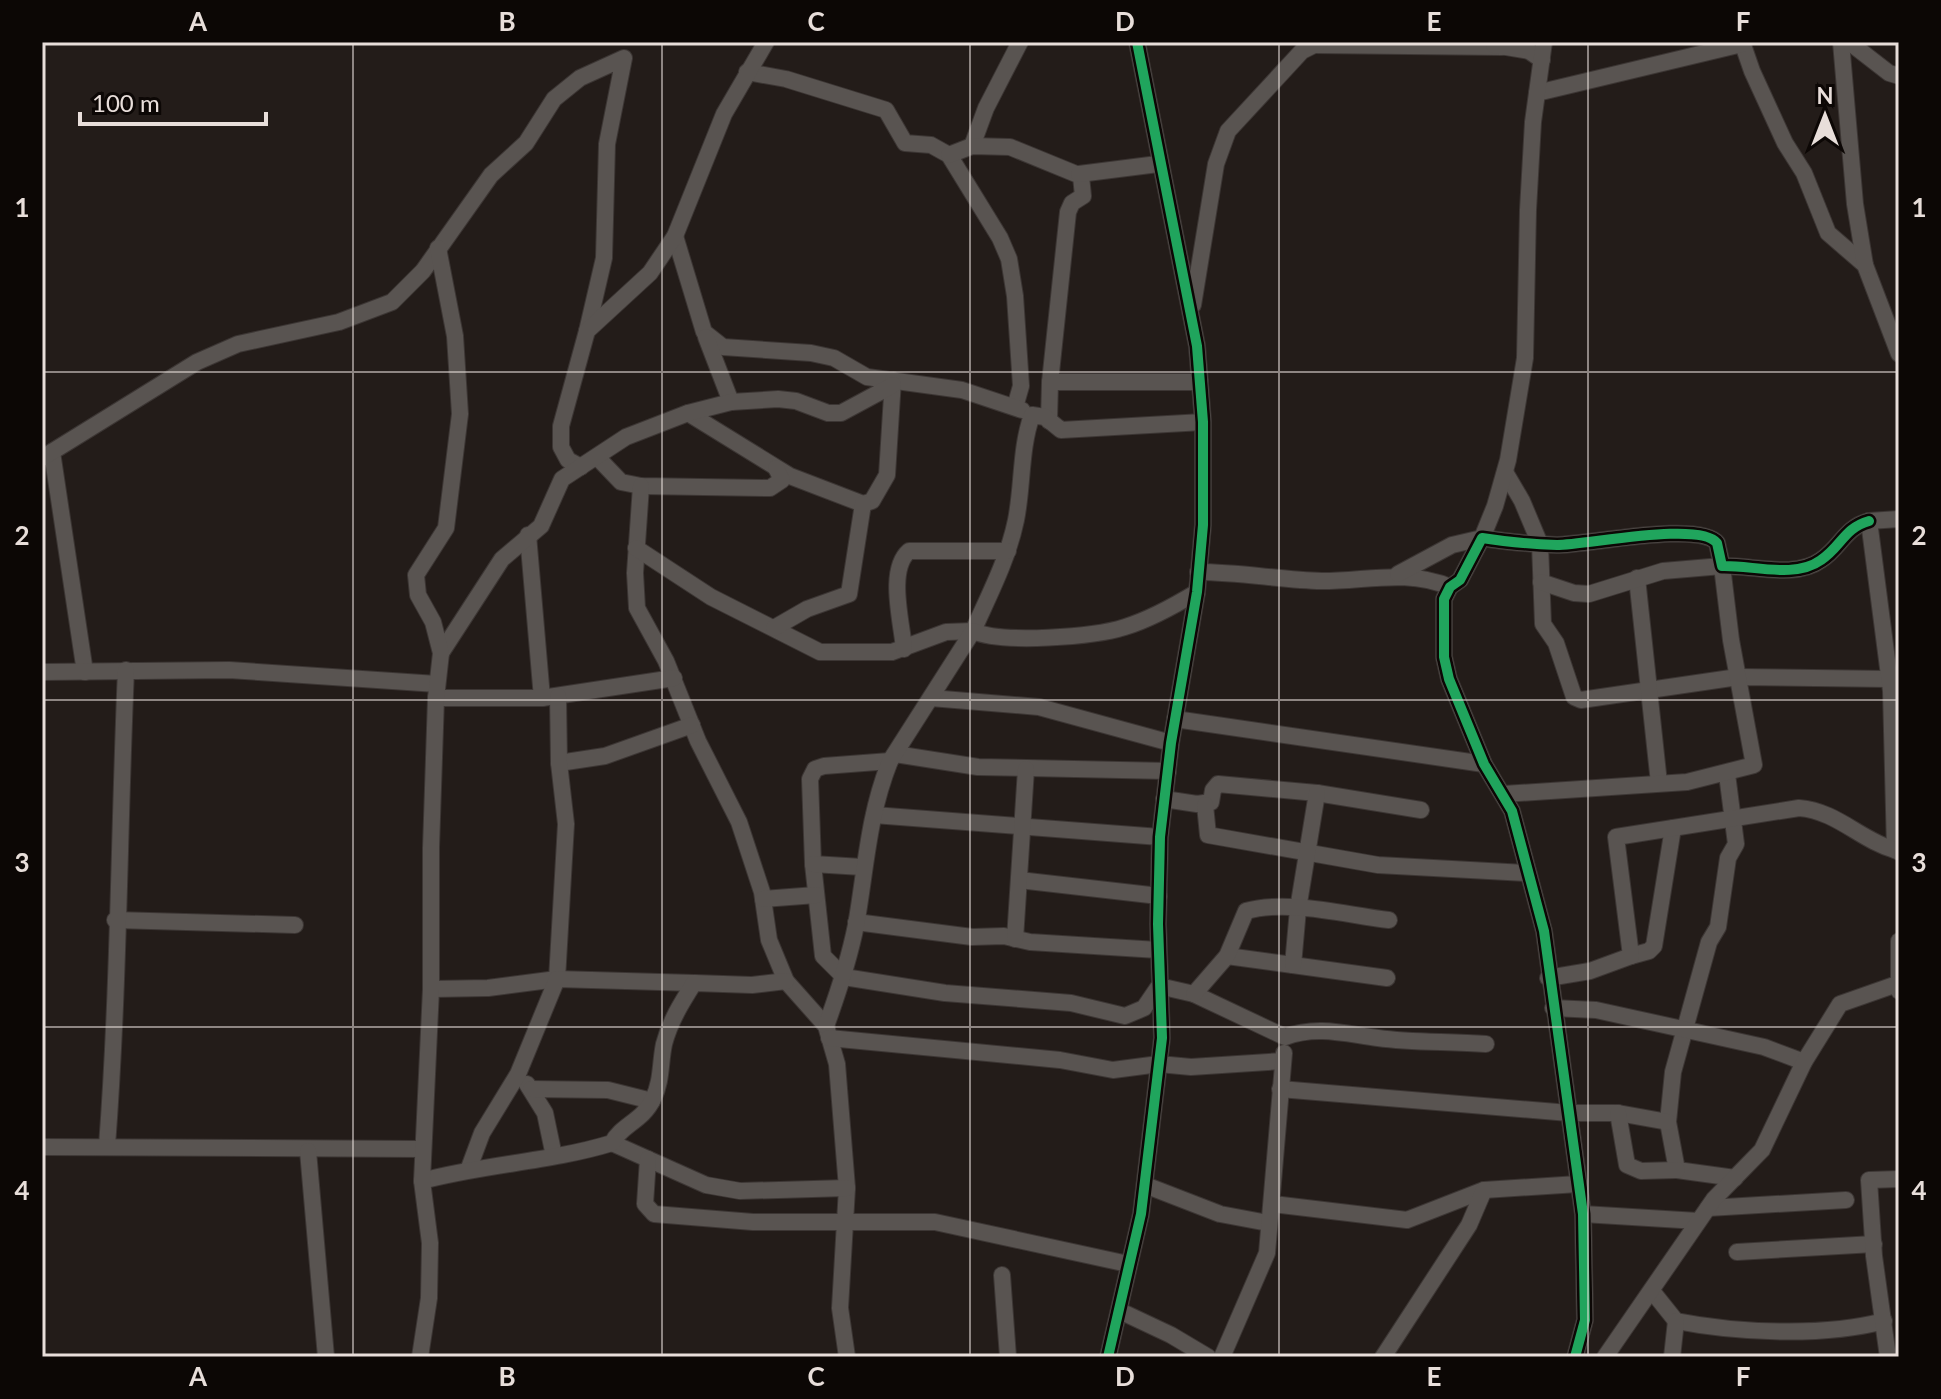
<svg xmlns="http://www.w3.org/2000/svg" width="1941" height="1399" font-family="Lato,sans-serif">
<rect width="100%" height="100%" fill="#231c19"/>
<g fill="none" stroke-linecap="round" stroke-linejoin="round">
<defs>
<g id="minor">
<path d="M1742,42l10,29 33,72 19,30 24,60 37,32 34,89"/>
<path d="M1841,42l14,162 10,61"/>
<path d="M1849,42l40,31 10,3"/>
<path d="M1312,45l190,2"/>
<path d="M1494,45l35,6 13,9"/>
<path d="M747,72l39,7 100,31 19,33 26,2 18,10 51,83 9,21 6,37 6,90 -6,21"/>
<path d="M1537,93l205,-49"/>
<path d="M972,146l14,-38 34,-66"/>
<path d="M949,155l23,-9 38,1 71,29 2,20 -11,7 -4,9 -18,170"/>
<path d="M1079,174l79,-10"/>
<path d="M675,236l29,96 19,15 88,6 23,5 33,19 95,13 60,20"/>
<path d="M1193,305l23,-141 12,-33 74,-80 18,-9"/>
<path d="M706,337l25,65"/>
<path d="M688,413l102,63 73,28 9,-3 15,-26 6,-95"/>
<path d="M1049,421l1,-39h150"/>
<path d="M52,452l33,220"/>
<path d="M597,457l24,25 20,4 129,2 12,-8 -6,-12"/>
<path d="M42,458l155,-96 41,-18 101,-22 53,-20 31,-31 68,-96 35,-32 28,-44 26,-21 44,-20 -17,86 -3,114 -17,73"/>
<path d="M581,467l-13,-7 -7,-13v-21l26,-95 63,-58 25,-37 49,-122 42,-72"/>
<path d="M1505,472l17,29 18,43 3,80 13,19 18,54 7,3 157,-23 151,2"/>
<path d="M641,486l-6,87 2,35 29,53 32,80 41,81 23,70 7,48 17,41 40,45 11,38 10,124 -7,120 7,49"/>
<path d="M1899,519l-30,2 22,170 4,159 4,2"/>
<path d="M528,535l14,163"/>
<path d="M636,548l75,49 109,55h72l54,-20 27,-1c16,-36 35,-72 43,-111 7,-35 4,-71 16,-105l13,2 16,13 142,-8"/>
<path d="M1198,572c42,0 83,8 124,9 46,0 84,-12 128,6"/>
<path d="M1398,574l54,-29 30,-7 13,-32 13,-46 17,-102 3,-148 5,-88 11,-80"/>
<path d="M1637,578l22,205"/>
<path d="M774,628l33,-19 42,-15 14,-90"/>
<path d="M904,649c-2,-26 -17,-79 5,-98h99"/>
<path d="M441,653l61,-94 39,-33 21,-47 64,-42 62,-24 43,-11 47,-3 18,2 32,12h13l52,-28"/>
<path d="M42,672l187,-2 208,14"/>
<path d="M436,698h106l132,-20"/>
<path d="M931,698l108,9 132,36"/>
<path d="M1175,719l309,45"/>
<path d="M895,754l83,13 190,4"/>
<path d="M890,761l-66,5 -9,3 -5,10 3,85 10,92 21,21 101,16 126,10 54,13 19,-8 15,-22 35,8 91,43c32,-12 61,-3 93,1 35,5 72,3 108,6"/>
<path d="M559,763l46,-7 87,-31"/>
<path d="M1727,774l9,70 -8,14 -10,69 -9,15 -36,130 -5,50 9,48 58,8"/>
<path d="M1504,794l183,-12 67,-17 -23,-125 -9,-74 -59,5 -74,23 -15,-1 -33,-11"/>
<path d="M1164,799l33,5 14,-2 2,-12 5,-6 99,9 104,17"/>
<path d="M1205,805l3,30 170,30 148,8"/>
<path d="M874,815l286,22"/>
<path d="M813,864l49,3"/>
<path d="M1019,880l140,16"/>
<path d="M763,899l53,-4"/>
<path d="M115,920l180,5"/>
<path d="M856,922l116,15 32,-1 26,6 128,8"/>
<path d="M1015,939l11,-170"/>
<path d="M1227,956l160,22"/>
<path d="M1631,956l18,-5 5,-5 19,-118"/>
<path d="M1293,965l5,-56 19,-116"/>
<path d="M1548,978l42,-7 41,-15 -15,-119 183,-29c38,3 61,32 96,42"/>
<path d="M431,989l57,-1 69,-9 9,-155 -7,-61 -1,-67"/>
<path d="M1899,991v-50"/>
<path d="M1194,994l33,-38 19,-45c43,-12 99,4 143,9"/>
<path d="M1553,1008l43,2 168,37 40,15"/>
<path d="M826,1026c12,-33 23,-66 30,-101 10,-57 12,-109 34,-164l83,-130c29,13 121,6 152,-4 26,-8 49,-21 72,-35"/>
<path d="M829,1038l231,22 53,10 46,-6 32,3 92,-6"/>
<path d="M527,1084l18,29 9,43"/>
<path d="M531,1089l77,1 44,11"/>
<path d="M1280,1089l289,24h49l50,9"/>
<path d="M1618,1113l9,52 14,6 36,-1"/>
<path d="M612,1143l94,42 34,6 107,-3"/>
<path d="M107,1146c12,-158 12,-317 19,-476"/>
<path d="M42,1147l381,2"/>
<path d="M308,1151l18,206"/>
<path d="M648,1159l-3,45 9,10 99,8h182l193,42"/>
<path d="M469,1168l13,-35 36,-59 39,-95 137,4"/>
<path d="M422,1181c63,-17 128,-19 190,-38 9,-18 31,-22 41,-44 9,-18 7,-36 11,-55 6,-23 18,-42 30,-61l58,2 34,-4"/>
<path d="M1145,1185l75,29 48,9"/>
<path d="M1273,1204l134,16 77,-30 94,-6"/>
<path d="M1708,1208l138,-8"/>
<path d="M1583,1214l115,7"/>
<path d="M1737,1252l137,-8"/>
<path d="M1002,1275l6,82"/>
<path d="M1652,1291l24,30c61,12 148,16 208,0"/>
<path d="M1120,1311l51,24 37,22"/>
<path d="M420,1357l9,-59 1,-55 -8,-62 9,-192v-141l5,-150 5,-45 -8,-31 -15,-27 -2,-20 30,-47 14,-114 -5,-78 -17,-88"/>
<path d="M1108,1357l33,-143 21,-176 -4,-114 2,-87 11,-94 26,-151 6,-67v-103l-6,-76 -60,-304"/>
<path d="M1222,1357l45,-104 17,-200"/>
<path d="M1383,1357l86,-132 15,-35"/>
<path d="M1575,1357l10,-37 -2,-106 -39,-283 -32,-120 -28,-47 -35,-85 -5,-22v-58l6,-12 10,-7 22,-42c25,4 50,6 75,7 30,0 143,-24 160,-2l5,23c30,-1 73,13 99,-6 20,-13 23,-32 48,-39"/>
<path d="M1605,1357l109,-158 48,-49 42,-88 36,-58 57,-20"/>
<path d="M1672,1357l4,-36"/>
<path d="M1888,1357l-14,-101 -5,-76 30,-1"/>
</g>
</defs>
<use href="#minor" stroke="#3c3634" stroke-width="18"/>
<use href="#minor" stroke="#595451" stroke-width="16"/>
<defs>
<g id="cycleway">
<path d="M1108,1357l33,-143 21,-176 -4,-114 2,-87 11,-94 26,-151 6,-67v-103l-6,-76 -60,-304"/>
<path d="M1575,1357l10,-37 -2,-106 -39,-283 -32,-120 -28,-47 -35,-85 -5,-22v-58l6,-12 10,-7 22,-42c25,4 50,6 75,7 30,0 143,-24 160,-2l5,23c30,-1 73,13 99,-6 20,-13 23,-32 48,-39"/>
</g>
</defs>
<use href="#cycleway" stroke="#0c0705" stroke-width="15"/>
<use href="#cycleway" stroke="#20a55d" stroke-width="10"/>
</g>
<path fill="none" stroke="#e8deda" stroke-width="2" stroke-opacity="0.55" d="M353,42v1315M662,42v1315M970,42v1315M1279,42v1315M1588,42v1315M42,372h1857M42,700h1857M42,1027h1857"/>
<rect width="1941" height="1399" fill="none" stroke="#0c0705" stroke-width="88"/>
<g transform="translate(1825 116)" stroke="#0c0705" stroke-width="6" paint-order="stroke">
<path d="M0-6L14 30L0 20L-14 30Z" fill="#e8deda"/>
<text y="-12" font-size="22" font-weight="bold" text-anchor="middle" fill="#e8deda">N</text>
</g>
<path d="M80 112v12h186v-12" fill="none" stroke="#e8deda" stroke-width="4"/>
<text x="92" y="112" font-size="24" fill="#e8deda" stroke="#0c0705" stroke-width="6" paint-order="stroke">100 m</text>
<rect x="44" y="44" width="1853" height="1311" fill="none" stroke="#e8deda" stroke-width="3"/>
<g font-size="26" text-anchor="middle" font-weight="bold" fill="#e8deda">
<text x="198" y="31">A</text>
<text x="507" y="31">B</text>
<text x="816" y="31">C</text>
<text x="1125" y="31">D</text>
<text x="1434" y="31">E</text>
<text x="1743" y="31">F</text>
<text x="22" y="217">1</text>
<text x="1919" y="217">1</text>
<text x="22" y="545">2</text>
<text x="1919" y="545">2</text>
<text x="22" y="872">3</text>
<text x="1919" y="872">3</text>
<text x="22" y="1200">4</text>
<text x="1919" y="1200">4</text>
<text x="198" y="1386">A</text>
<text x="507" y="1386">B</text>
<text x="816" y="1386">C</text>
<text x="1125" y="1386">D</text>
<text x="1434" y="1386">E</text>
<text x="1743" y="1386">F</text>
</g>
</svg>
